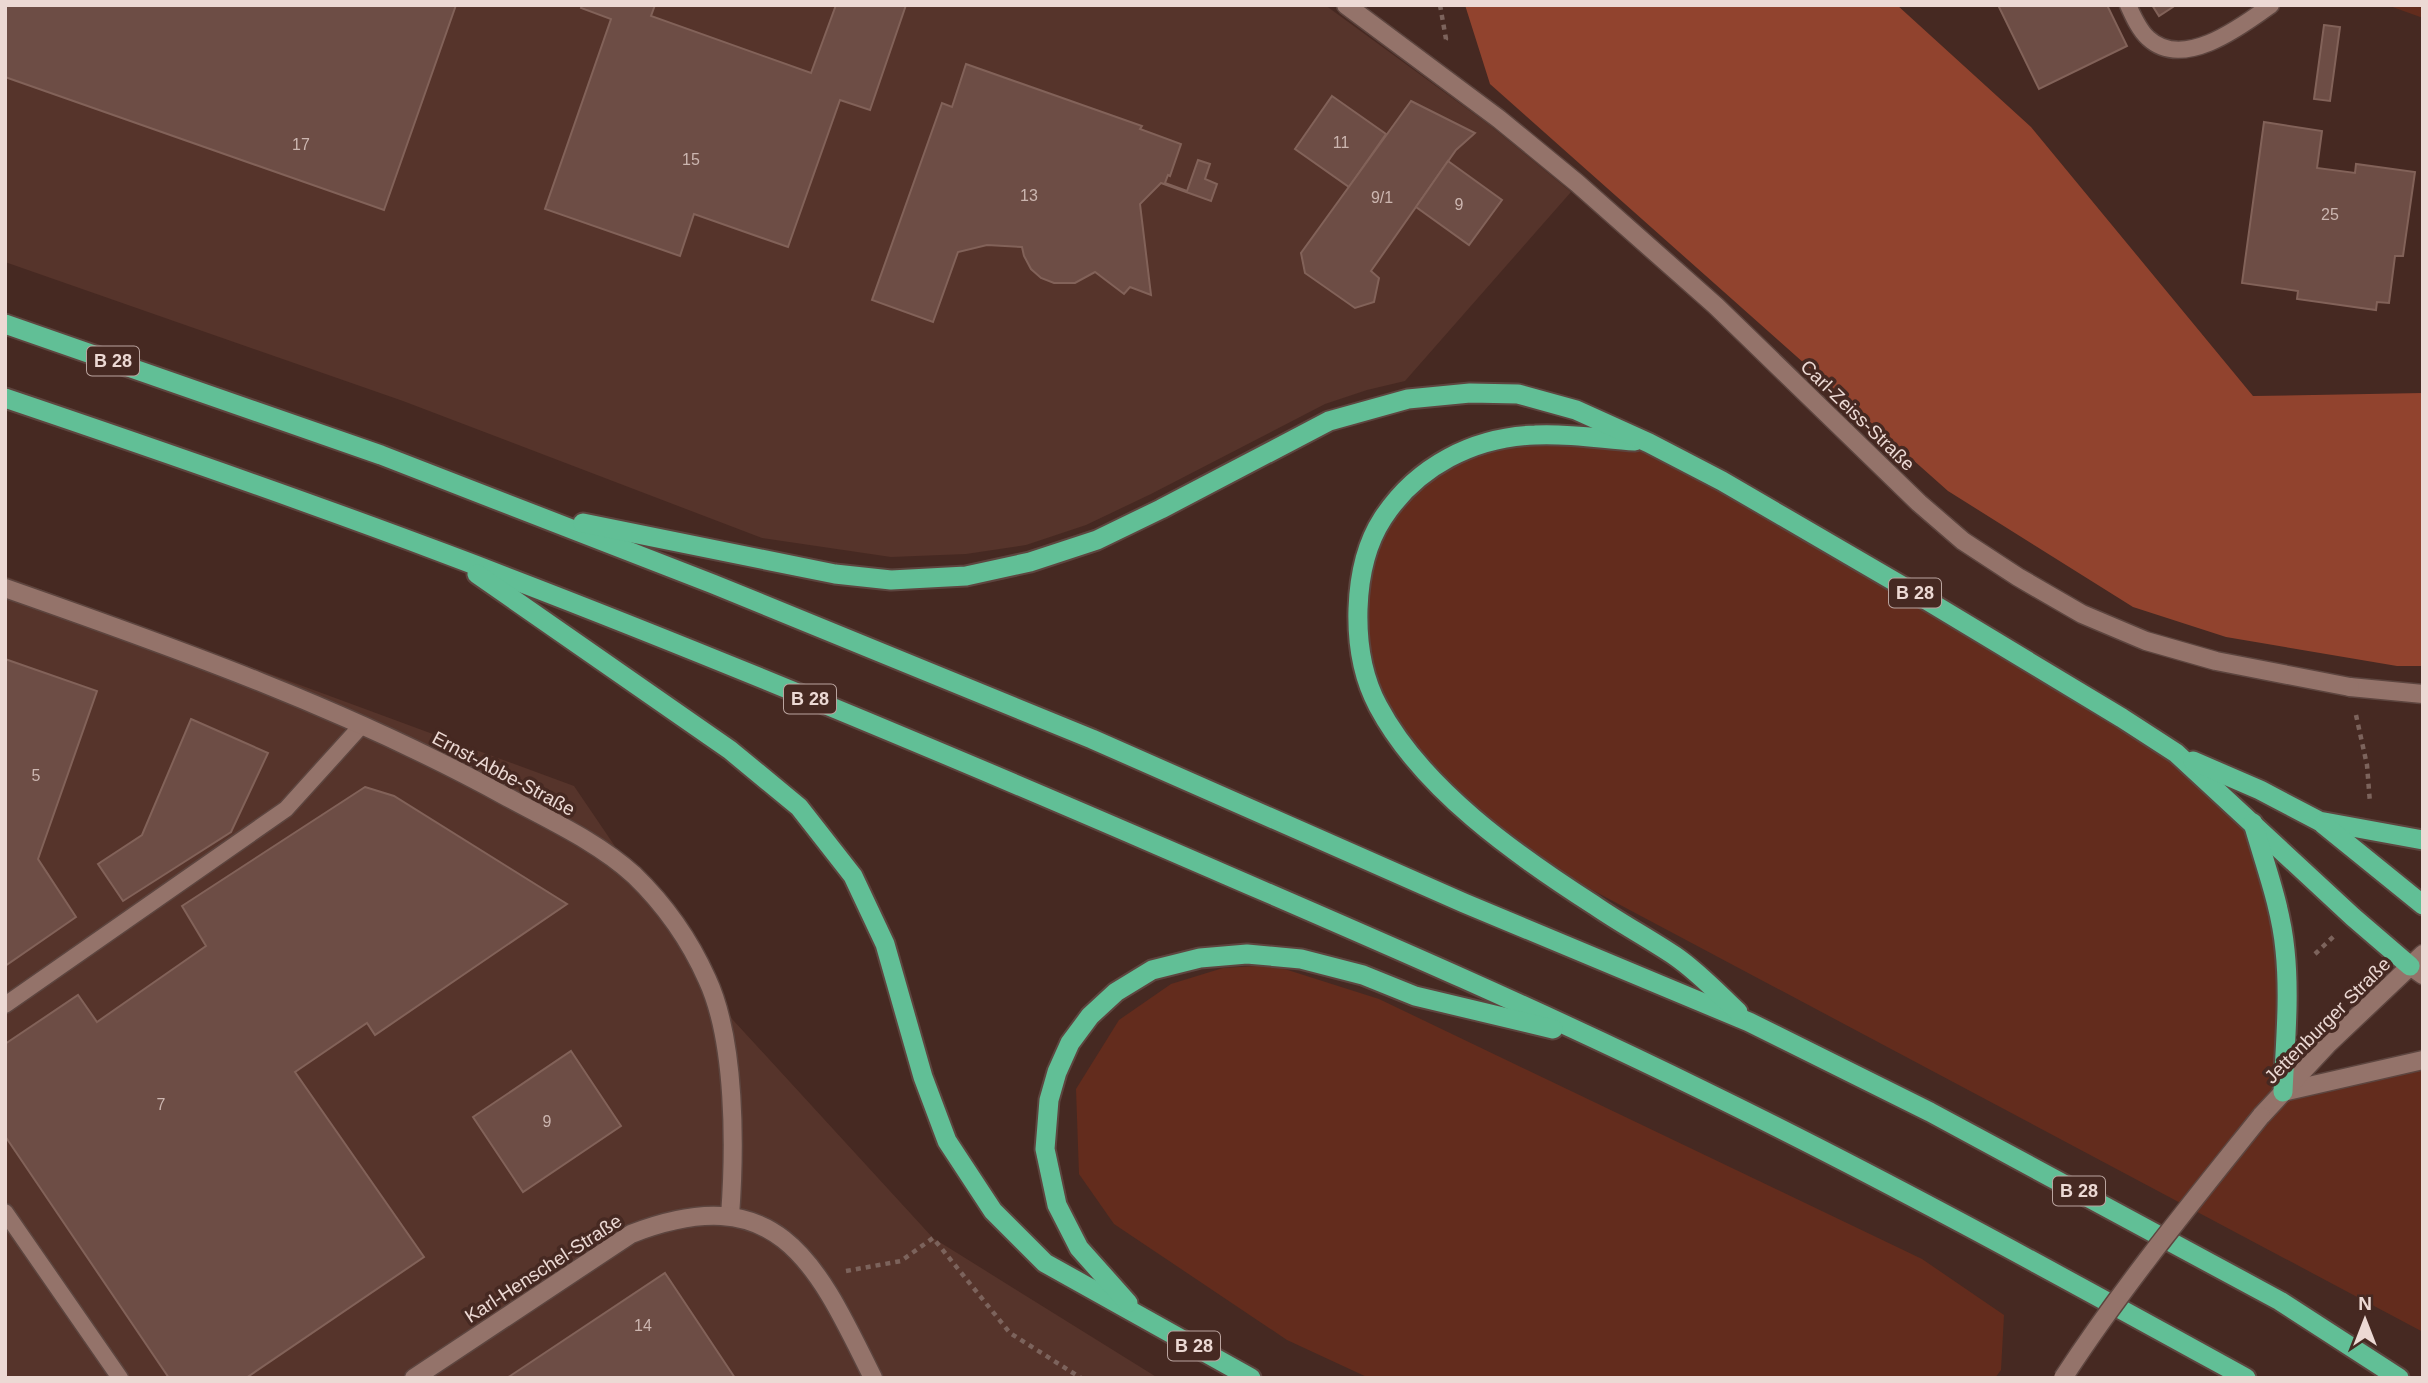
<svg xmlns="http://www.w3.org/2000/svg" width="2428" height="1383" font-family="Helvetica,sans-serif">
<rect width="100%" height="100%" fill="#462922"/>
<g fill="#56342b">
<path d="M5,5h1320l167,122 79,65 -166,189 -38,9 -42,14 -174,90 -65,31 -60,20 -60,9 -75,3 -129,-19 -359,-137 -398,-139z"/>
<path d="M5,576l569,210 159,234 200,218 225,140h-1153z"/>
</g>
<g fill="#632c1d">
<path d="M2387,5h36v13z"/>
<path d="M1507,438l142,5 473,275 131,104 27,97 4,173 139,-32v272l-921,-490 -57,-51 -81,-118 -1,-105 43,-79z"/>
<path d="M1272,965l107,34 543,260 82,56 -3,55 -6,8h-626l-82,-38 -173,-116 -35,-50 -3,-85 43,-69 52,-36 52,-16z"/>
</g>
<path fill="#91432e" d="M1465,5h432l134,122 222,269 170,-3v273h-26l-171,-29 -93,-30 -185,-116 -458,-407z"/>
<g fill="#6d4d45" stroke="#826259" stroke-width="2">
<path d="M5,5h451l-72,205 -379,-133z"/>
<path d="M582,5h73l-4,11 160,57 25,-68h70l-36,105 -30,-10 -52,147 -94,-33 -14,42 -135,-47 66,-190 -30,-11z"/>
<path d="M1998,5h109l20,41 -88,43z"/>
<path d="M2152,5h20l1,2 -14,9z"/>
<path d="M2324,25l16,2 -10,74 -16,-2z"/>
<path d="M966,64l176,62 -2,3 41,15 -11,32 -2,-1 -3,8 22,8 11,-31 12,4 -5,15 12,5 -6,17 -50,-18 -21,21 11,91 -21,-8 -6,7 -29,-22 -20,11h-21l-13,-5 -10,-9 -7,-13 -2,-9 -35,-2 -29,7 -25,70 -61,-22 70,-197 10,4z"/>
<path d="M1332,96l54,38 -37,53 -54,-38z"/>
<path d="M1411,101l64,32 -19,17 -85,121 8,7 -5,24 -19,6 -50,-35 -4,-20z"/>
<path d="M2264,122l58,9 -5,37 38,5 1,-9 59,8 -12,84h-8l-6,47 -12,-1 -1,8 -79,-11 1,-8 -56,-8z"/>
<path d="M1448,161l54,39 -33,45 -53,-38z"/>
<path d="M5,659l92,32 -59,168 38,58 -71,49z"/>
<path d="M191,719l77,34 -37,79 -108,69 -25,-37 44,-29z"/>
<path d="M365,787l29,9 173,108 -192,131 -8,-12 -72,49 129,185 -178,121h-77l-164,-242v-92l73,-49 19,27 109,-76 -24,-40z"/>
<path d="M571,1051l50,75 -98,66 -50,-75z"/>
<path d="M665,1273l70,105h-228z"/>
</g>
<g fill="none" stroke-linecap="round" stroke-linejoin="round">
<defs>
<g id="service">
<path d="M2128,5c5,11 11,25 20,33 35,33 94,-12 123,-33"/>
<path d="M5,1005l281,-196 76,-84"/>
<path d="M5,1212l115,166"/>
</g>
<g id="minor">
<path d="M5,588c171,60 342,121 502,209 42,23 91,45 127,78 30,29 56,66 73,104 29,62 28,170 23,237"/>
<path d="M2350,687l73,7"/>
<path d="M2410,966l13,9"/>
<path d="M2283,1092l140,-32"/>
<path d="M414,1378l217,-144c147,-57 185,28 242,144"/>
</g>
<path id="tertiary" d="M1346,5l153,114 78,64 139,123 203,197 44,38 55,36 64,37 64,27 70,20 134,26"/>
<path id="secondary" d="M2261,1116l66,-71 96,-91"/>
<g id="trunk">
<path d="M5,324l376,131 332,129 379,155 372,164 285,119 181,90 350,189 119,77"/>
<path d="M5,398c148,50 295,101 441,156 242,91 480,191 718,294 180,78 361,155 538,242 185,90 364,189 544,288"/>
<path d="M1635,441c-32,-2 -67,-8 -100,-6 -61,2 -118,31 -152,83 -17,26 -24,60 -25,91 -1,33 4,67 20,97 44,83 138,149 216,199 26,18 54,33 81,51 22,15 43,37 63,56"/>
<path d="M583,523l252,51 56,6 75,-4 64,-14 67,-22 64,-31 168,-88 79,-22 62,-6 48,1 58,16 73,33 73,38 206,120 194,117 54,35 177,164 57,49"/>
<path d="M477,574l253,176 69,57 54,69 32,68 38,133 24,64 46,70 52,52 206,115"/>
<path d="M2193,761l67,29 59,31 104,19"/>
<path d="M2253,823c12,42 28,84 32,127 5,47 0,95 -2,142"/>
<path d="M2323,824l100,81"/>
<path d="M1128,1303l-49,-55 -22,-43 -12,-56 4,-49 8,-28 13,-29 20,-27 26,-24 36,-22 48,-12 47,-4 54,5 62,16 52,21 138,33"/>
</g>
</defs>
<use href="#service" stroke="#5d453f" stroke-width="19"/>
<use href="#minor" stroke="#5d453f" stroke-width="21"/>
<use href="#tertiary" stroke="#5d453f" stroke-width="21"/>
<use href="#secondary" stroke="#5d453f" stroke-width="21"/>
<use href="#trunk" stroke="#5d453f" stroke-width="23"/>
<g stroke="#7c635c" stroke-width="4.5" stroke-dasharray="5 5" stroke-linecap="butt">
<path d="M1440,5l6,34 -2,3"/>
<path d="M2356,715l11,50 3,38"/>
<path d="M2315,954l19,-18"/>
<path d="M846,1271l55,-10 32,-23 77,95 71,45"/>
</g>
<use href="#service" stroke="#94736a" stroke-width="16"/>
<use href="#minor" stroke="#94736a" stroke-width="18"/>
<use href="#tertiary" stroke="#94736a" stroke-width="18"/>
<use href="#secondary" stroke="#94736a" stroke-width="18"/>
<use href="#trunk" stroke="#61bf96" stroke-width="19"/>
<defs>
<path id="secondary-bridge" d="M2063,1378c60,-92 130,-177 198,-262"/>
</defs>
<use href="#secondary-bridge" stroke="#5d453f" stroke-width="21" stroke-linecap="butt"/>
<use href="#secondary-bridge" stroke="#94736a" stroke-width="18"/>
</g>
<g text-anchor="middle" stroke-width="7" stroke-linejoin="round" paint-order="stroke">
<g font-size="16" fill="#ccb6b0">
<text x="1341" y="148">11</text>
<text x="301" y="150">17</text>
<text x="691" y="165">15</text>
<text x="1029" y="201">13</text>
<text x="1382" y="203">9/1</text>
<text x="1459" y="210">9</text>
<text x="2330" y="220">25</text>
<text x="36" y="781">5</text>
<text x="161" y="1110">7</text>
<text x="547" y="1127">9</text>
<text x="643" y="1331">14</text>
</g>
<g fill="#462922" stroke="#baa49f" stroke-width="2">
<rect x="87" y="346.5" width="52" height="29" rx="5"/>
<rect x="1889" y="578.5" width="52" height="29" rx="5"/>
<rect x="784" y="684.5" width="52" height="29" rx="5"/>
<rect x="2053" y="1176.5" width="52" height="29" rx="5"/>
<rect x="1168" y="1331.5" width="52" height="29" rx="5"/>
</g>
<g font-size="18" font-weight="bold" fill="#ecd9d4">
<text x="113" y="367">B 28</text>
<text x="1915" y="599">B 28</text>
<text x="810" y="705">B 28</text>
<text x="2079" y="1197">B 28</text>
<text x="1194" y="1352">B 28</text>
</g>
<g font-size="19" fill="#ecd9d4" stroke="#462922">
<text transform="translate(1858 415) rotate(44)" y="7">Carl-Zeiss-Straße</text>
<text transform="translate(504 773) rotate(28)" y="7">Ernst-Abbe-Straße</text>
<text transform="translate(2327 1020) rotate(-45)" y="7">Jettenburger Straße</text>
<text transform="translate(543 1268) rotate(-33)" y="7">Karl-Henschel-Straße</text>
</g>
</g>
<rect width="2428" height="1383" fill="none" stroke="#ecd9d4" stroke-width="14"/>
<g transform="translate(2365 1320)" stroke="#462922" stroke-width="5" paint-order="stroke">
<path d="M0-5L12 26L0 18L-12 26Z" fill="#ecd9d4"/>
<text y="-10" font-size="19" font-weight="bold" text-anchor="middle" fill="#ecd9d4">N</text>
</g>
</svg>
